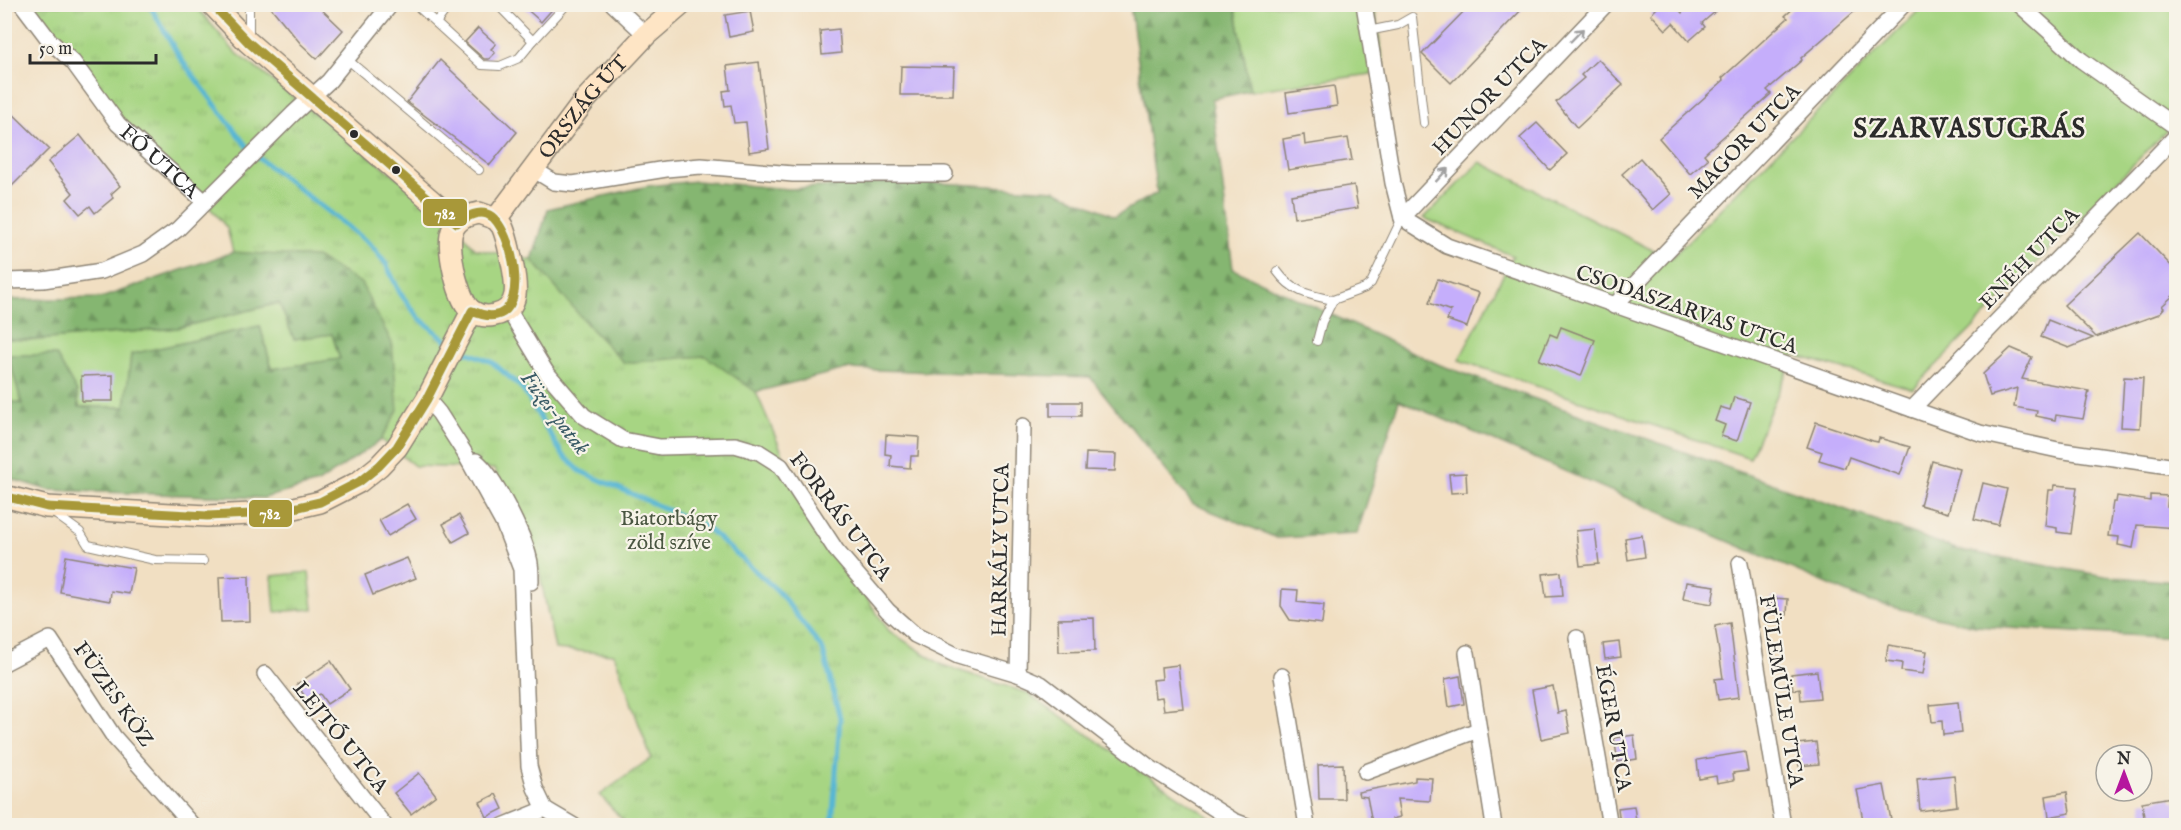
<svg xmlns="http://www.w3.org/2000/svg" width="2181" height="830" font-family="'IM FELL English',serif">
<defs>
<pattern id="forest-firs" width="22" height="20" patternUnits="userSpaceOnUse" patternTransform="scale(1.5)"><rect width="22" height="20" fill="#85b671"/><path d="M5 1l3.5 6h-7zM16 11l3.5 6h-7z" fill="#6d945d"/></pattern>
<pattern id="park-tufts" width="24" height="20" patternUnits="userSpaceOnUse" patternTransform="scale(1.5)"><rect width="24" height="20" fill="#a7d583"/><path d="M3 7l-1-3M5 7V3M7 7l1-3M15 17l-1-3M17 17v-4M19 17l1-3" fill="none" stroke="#90b771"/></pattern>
</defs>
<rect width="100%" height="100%" fill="#f7f3e8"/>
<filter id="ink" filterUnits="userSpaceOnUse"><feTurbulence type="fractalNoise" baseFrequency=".0167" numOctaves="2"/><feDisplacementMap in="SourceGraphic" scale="12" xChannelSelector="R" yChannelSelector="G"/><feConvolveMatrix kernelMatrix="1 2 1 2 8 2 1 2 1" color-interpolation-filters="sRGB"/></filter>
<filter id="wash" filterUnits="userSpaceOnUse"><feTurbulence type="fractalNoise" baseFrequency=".008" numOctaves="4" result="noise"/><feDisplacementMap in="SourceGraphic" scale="24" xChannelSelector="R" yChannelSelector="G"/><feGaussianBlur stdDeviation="1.35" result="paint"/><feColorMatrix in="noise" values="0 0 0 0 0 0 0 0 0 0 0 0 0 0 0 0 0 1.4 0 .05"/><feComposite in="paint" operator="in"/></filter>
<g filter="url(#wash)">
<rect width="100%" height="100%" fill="#f1dfc2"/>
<g fill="#a7d583" stroke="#698057" stroke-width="1.5">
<path d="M1235,5h139l11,67 -135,19z"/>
<path d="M1924,5h252v116l-263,268 -119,-34 -44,103 -291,-98 54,-104 -89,-38 56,-56 190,97z"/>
<path d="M279,303l15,36 38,-5 8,25 -68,10 -12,-43 -128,28 -7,53h-46l-2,-15 -68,-36 13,48 -17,-4 -1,-61 32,1 141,-12z"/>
</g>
<g fill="url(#forest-firs)" stroke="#58704e" stroke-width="1.5">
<path d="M1130,5h105l15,86 -38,8 21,170 207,96 519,185 146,26 71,6v56l-201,-12 -108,-25 -468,-201 -42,134 -80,4 -84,-34 -103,-127 -244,-8 -90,23 -51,-36 -81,7 -32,-33 -60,-70 16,-51 100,-23 48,-5 93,8 118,-8 148,9 60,26 42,-23z"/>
<path d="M233,252l83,5 45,26 31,60 6,67 -17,30 -63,43 -54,15 -216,-8 -43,-13 -1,-77 18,4 -14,-49h48l21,37 2,15h46l6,-53 129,-28 12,43 68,-10 -8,-25 -38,5 -15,-36 -102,25 -141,12 -31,-1v-39l96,-2z"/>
</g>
<g fill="url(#park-tufts)" stroke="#698057" stroke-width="1.5">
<path d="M31,5h164l39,46 216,167 25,31 57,11 60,70 32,33 81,-7 51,36 52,120 81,119 53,34 85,28 194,132h-594l-27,-30 51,-37 -37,-104 -59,-5 -16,-79 -45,-101 -79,-3 -34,-26 17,-30 -6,-67 -31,-60 -45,-26 -83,-5 -6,-24 -22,-26 -77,-68z"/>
<path d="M309,572l4,37 -38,3 -3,-36z"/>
</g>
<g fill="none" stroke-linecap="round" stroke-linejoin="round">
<g stroke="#55b5d4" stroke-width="5">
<path d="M149,4l31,54 71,94 120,93 15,19 14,29 19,25 32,26"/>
<path d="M459,349l33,13 30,26 40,66 18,17 126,56 73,65 44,58 17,68 -8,108"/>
</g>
</g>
<g id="blocks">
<g fill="#c5aefb">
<path d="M268,4h48l27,26 -26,29 -16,-15z"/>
<path d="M521,4h36l-16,18z"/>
<path d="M1471,4h56l-76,79 -29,-29z"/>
<path d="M1661,4h13l8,9 9,-9h33l-22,19 3,4 -16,14 -16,-18 -7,7 -15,-16z"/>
<path d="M1798,4h65l-62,54 1,2 -35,30 4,4 -67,60 4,5 -18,15 -31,-36 65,-58 -2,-2 66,-60 -3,-2z"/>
<path d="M750,11l4,21 -25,5 -4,-22z"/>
<path d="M478,28l18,16 -5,5 4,4 -6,6h-5l-19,-17z"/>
<path d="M839,29l2,24 -19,2 -2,-24z"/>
<path d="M1598,59l25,26 -46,43 -21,-26 28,-24 -3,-3z"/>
<path d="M440,60l77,72 -27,33 -83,-63z"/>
<path d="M759,62l10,87 -20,3 -3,-30 -12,1 -3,-18 -6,1 -2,-15 7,-1 -3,-24z"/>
<path d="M901,66l53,1 -1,28h-53z"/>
<path d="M1334,86l3,20 -48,7 -3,-20z"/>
<path d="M4,105l45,44 -45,45z"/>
<path d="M1537,123l30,31 -17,16 -30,-32z"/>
<path d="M80,135l40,51 -9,8 2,4 -18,15 -5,-7 -10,8 -13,-15 6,-6 -25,-31z"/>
<path d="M1304,135l1,10 43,-7 4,22 -64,10 -5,-31z"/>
<path d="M1640,158l31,36 -18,16 -31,-36z"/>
<path d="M1354,185l4,23 -64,10 -3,-23z"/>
<path d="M2140,233l36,38v22l-14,13 2,2 -5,6 -63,23 -32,-32z"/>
<path d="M1438,279l41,14 -12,34 -20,-7 4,-9 -22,-8z"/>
<path d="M2048,320l45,18 -24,10 -28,-11z"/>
<path d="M1561,327l34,13 -14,36 -42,-16 11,-26 7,3z"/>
<path d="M2011,348l21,9 -10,22 67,12 -6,28 -27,-4 -1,5 -19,-4 1,-5 -23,-4 3,-19 -27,8 -7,-22z"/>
<path d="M113,375v26h-31l-1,-25z"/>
<path d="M2124,377l19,1 -3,50 -19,-1z"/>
<path d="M1734,397l16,5 -13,39 -16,-5 4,-11 -10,-4 5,-14 10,3z"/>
<rect x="1050" y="402" width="31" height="14"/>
<path d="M1816,422l57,19 5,1 1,-4 31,9 -10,28 -51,-18 -4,11 -26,-8 3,-8 -15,-5z"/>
<path d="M886,435l33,2 -1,19h-7l-1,12 -20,-2 1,-11 -6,-1z"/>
<path d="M1086,453l30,1 -1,17 -30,-1z"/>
<path d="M1932,461l28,8 -12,44 -28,-8z"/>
<path d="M1466,473l1,19 -16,1 -2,-19z"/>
<path d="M1983,483l24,6 -9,36 -24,-6z"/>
<path d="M2055,485l22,2 -6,47 -14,-2v-4l-12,-2 4,-36h5z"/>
<path d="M2150,495l18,1 -1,10 9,1v21l-39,-3 -4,23 -15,-3 1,-8 -11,-1 5,-34h3l1,-6 33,5z"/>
<path d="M407,504l9,15 -28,17 -9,-16z"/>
<path d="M459,515l10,18 -16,9 -10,-18z"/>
<path d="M1595,529l4,35 -19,2 -4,-35z"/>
<path d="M1642,535l3,22 -17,3 -3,-22z"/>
<path d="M66,556l68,12 -5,26 -18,-3 -1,10 -50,-9z"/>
<path d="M407,558l9,20 -43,17 -8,-20z"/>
<path d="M1561,572l2,24 -17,1 -3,-23z"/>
<path d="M249,576l1,45 -29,1 -2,-45z"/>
<path d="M1686,582l29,4 -3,18 -29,-5z"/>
<path d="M1282,589l16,1 -1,12 27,3 -2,19 -32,-4 -9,-14z"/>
<path d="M1772,598l16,1 -1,16 -17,-2z"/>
<path d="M1094,618l1,33 -36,1 -1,-33z"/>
<path d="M1730,623l9,74 -21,3 -3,-21 8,-1 -8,-52z"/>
<path d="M1619,642l2,15 -16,2 -2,-15z"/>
<path d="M1888,645l39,6 -4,23 -22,-3 1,-8 -16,-2z"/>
<path d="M331,661l19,28 -23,15 -7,-10 -12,8 -11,-18z"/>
<path d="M1178,665l5,43 -19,2 -2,-13 -7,1 -2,-18 9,-1 -1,-12z"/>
<path d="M1817,671l3,27 -19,2 -1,-11 -7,1 -2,-16z"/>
<path d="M1460,676l4,28 -15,3 -4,-28z"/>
<path d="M1553,686l5,27 8,-2 4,22 -29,6 -9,-49z"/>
<path d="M1958,702l3,31 -18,2 -1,-14 -10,1 -2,-17z"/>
<path d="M1634,735l3,24 -19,3 -4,-24z"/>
<path d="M1816,742l3,22 -20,2 -2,-22z"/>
<path d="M1745,752l3,19 -15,2 1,7 -17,3 -1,-7 -17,3 -2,-19z"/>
<path d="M1343,764l1,35h-25l-1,-34z"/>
<path d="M419,773l17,22 -25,19 -17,-21z"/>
<path d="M1954,775l3,31 -37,5 -3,-32z"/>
<path d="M1415,777l17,1 -2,23 -33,-2 3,18 -8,2 2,6h-15l-1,-5 -6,2 -5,-25 -8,-1 -1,-4 57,-11z"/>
<path d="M1884,785l8,40h-28l-7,-35z"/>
<path d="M2067,792l3,21 -21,4 -3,-21z"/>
<path d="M496,794l7,15 -16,8 -7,-15z"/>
<path d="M2171,797l1,4h4v24h-31l-3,-23z"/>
<path d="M1634,806l2,15 -16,3 -2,-16z"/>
</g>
</g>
</g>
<g filter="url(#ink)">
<use href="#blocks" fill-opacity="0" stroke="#8e8576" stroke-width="1.5"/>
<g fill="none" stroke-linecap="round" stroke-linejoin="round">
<defs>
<g id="lane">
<path d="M247,4l2,4v27"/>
<path d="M415,4l21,19"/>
<path d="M450,4l-14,19 46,42 18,1 19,-8 14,-17"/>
<path d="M497,4l36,37 34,-37"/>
<path d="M1368,31l30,-6 14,-8 12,106"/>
<path d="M348,60l131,110"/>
<path d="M1277,271c15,21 32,24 56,29"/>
<path d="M1317,341l5,-19 11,-22 32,-12 6,-5 31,-65"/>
<path d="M55,514l25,18 8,13 67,15 48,1"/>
</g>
<g id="street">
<path id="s1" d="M22,4l28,37 23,21 45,62 87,78"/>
<path d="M613,4l33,31"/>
<path d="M1364,4l29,179 9,35 45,28 533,187 78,17 118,17"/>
<path d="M2019,4l62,56 95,67"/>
<path d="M533,169l21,13 19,2 93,-15 35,-3 92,8h152"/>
<path d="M1402,218l204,-214"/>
<path d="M4,281l39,-1 59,-9 41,-17 35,-25 115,-115 36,-33 62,-77"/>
<path d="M1614,306l290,-302"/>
<path d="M508,309l38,63 38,44 39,24 37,7 75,-2 24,7 22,14 55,84 52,61 27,24 43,21 60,18 23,10 108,83 85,54 13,5"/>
<path d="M427,399l12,14 25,39 40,73 17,44 8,197 6,22 10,21 29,17"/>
<path d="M1912,409l264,-273"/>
<path d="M476,461c18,13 48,75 53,97 2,7 2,16 2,24"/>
<path d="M1740,563l43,263"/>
<path d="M1577,638l33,188"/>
<path d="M1467,653l27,173"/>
<path d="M4,663l46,-24 64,98 79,89"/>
<path d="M265,674l120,152"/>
<path d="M1018,674l5,-248"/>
<path d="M1282,676l25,150"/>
<path d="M1366,772l112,-42"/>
<path d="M503,826l42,-17"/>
</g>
<g id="secondary">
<path d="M212,4l36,38 209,181"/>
<path d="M479,213l17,6 6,7c5,11 7,23 10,36 4,20 10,47 -17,53 -8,2 -16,1 -23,-4 -14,-9 -27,-67 -19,-82 5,-11 15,-14 26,-16z"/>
<path id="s2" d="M496,219l89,-119 61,-65 36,-31"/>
<path d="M4,496l43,11 160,9 66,-3 47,-11 39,-20 20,-16 18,-19 30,-48 45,-88"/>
</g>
</defs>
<use href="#lane" stroke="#8e8576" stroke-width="10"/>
<use href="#street" stroke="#8e8576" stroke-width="18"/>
<use href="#secondary" stroke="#8e8576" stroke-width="24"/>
<use href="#lane" stroke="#fff" stroke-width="8"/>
<use href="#street" stroke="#fff" stroke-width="15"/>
<use href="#secondary" stroke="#fee5c5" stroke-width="21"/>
<defs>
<path id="bus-1" d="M4,496l43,11 160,9 66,-3 47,-11 39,-20 20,-16 18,-19 30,-48 45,-88c67,29 42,-88 15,-97 -11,-4 -21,4 -30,9l-209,-181 -36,-38"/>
</defs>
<use href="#bus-1" stroke="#f7f3e8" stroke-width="14"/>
<use href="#bus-1" stroke="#a89839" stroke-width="9"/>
</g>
<defs><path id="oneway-shaft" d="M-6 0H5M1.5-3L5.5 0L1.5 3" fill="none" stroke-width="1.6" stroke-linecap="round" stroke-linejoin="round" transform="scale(1.5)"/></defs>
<g stroke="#a0a0a0">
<use href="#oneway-shaft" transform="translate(1577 35) rotate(-46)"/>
<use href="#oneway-shaft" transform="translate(1442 175) rotate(-47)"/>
</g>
</g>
<g fill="#2b2b2b" stroke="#f7f3e8" stroke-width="2">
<circle cx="354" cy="134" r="5"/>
<circle cx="396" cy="170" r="5"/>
</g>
<g text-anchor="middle" stroke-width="4.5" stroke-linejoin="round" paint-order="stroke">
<g font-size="21" fill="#2b2b2b" stroke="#f7f3e8">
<text transform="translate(1489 96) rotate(-46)" y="7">HUNOR UTCA</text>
<text dy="7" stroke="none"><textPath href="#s2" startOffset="142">ORSZÁG ÚT</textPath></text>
<text transform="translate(1744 141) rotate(-46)" y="7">MAGOR UTCA</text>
<text dy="7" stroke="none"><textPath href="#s1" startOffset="210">FŐ UTCA</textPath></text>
<text transform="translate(2029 258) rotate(-46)" y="7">ENÉH UTCA</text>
<text transform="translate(1687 309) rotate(19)" y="7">CSODASZARVAS UTCA</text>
<text transform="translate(841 516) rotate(53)" y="7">FORRÁS UTCA</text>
<text transform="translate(1000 550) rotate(-89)" y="7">HARKÁLY UTCA</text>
<text transform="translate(1782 691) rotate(81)" y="7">FÜLEMÜLE UTCA</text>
<text transform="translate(114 694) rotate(55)" y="7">FÜZES KÖZ</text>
<text transform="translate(1614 728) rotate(80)" y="7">ÉGER UTCA</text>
<text transform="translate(341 737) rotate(51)" y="7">LEJTŐ UTCA</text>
</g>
<g font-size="21" fill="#4a5641" stroke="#f7f3e8">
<text x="669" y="525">Biatorbágy<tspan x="669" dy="24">zöld szíve</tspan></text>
</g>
<g font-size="22" font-style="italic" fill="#3a5b66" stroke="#f7f3e8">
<text transform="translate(556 412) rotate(53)" y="8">Füzes-patak</text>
</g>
<g font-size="27" font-weight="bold" letter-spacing="1.5" fill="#2b2b2b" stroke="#f7f3e8">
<text x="1970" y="137">SZARVASUGRÁS</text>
</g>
</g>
<g stroke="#f7f3e8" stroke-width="2">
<rect x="422" y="198" width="46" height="29" rx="6" fill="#a89839"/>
<rect x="248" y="499" width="45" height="29" rx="6" fill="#a89839"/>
</g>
<g font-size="16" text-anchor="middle" font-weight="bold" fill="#fff">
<text x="445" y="219">782</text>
<text x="270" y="519">782</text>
</g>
<rect width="2181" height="830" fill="none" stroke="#f7f3e8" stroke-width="24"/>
<g transform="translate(2124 773)"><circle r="28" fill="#f7f3e8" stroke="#a5a39c" stroke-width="1.5"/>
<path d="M0-4.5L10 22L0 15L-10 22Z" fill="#b5179e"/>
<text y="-9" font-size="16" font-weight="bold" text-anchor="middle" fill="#2b2b2b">N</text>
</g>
<path d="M30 54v9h126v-9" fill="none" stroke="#2b2b2b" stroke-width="3"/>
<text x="39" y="54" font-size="18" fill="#2b2b2b" stroke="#f7f3e8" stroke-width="4.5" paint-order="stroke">50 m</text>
</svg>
